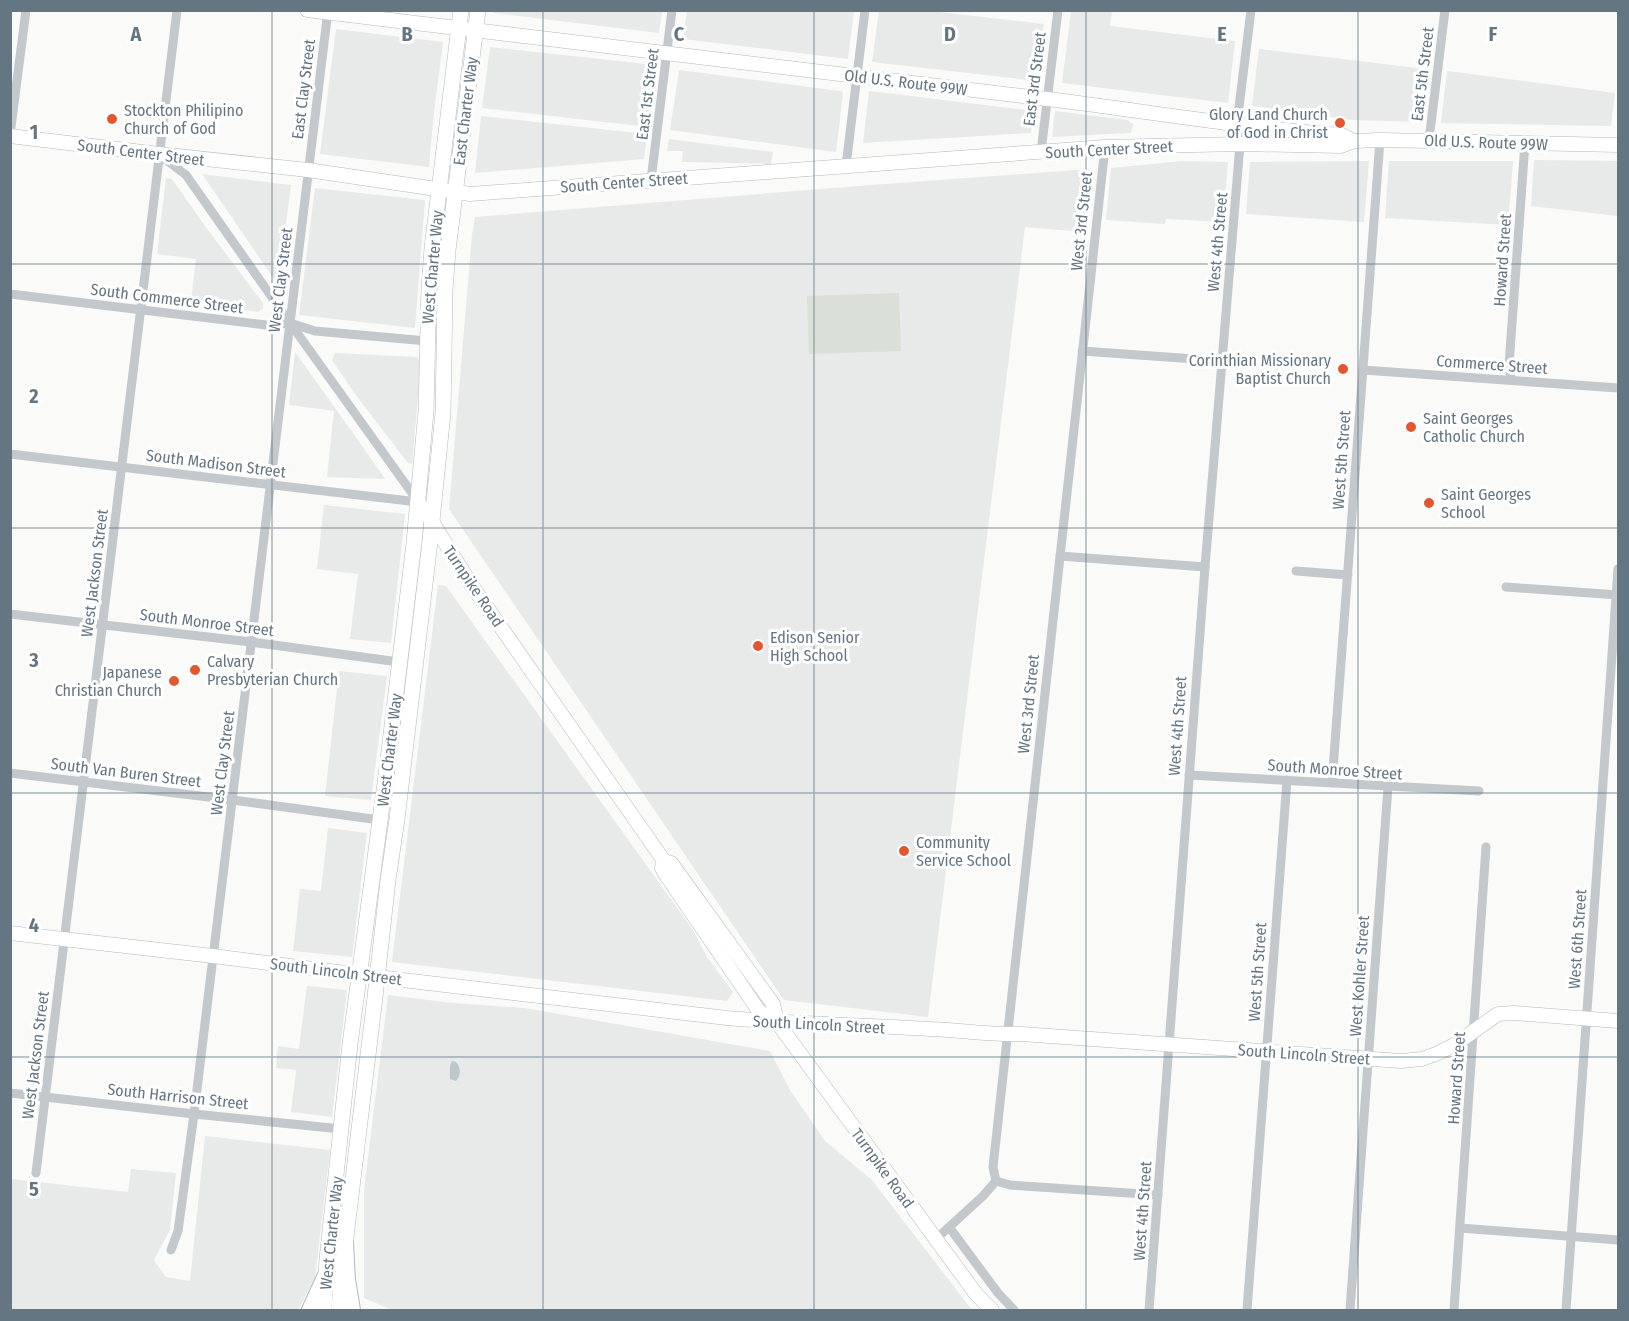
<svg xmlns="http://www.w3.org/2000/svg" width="1629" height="1321" font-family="'Fira Sans Condensed',sans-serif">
<rect width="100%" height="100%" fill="#fafaf8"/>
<g fill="#e8e9e9">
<path d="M494,10h168v1l-3,22 -165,-20z"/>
<path d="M687,11h167l-6,48 -165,-20z"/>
<path d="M879,11h51l114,13 -7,57 -165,-19z"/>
<path d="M1071,11h41l-2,15 125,15 -7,62 -166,-20z"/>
<path d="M336,29l107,13 -10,79 -4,46 -109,-13z"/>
<path d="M490,47l165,18 -7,62 -166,-19z"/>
<path d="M1259,49l166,20 -7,53 -65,-2 -101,-14z"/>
<path d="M679,70l161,21 3,2 -7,59 -166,-22z"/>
<path d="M1447,71l168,22 -4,33 -170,-3z"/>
<path d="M869,91l165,20 -3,22 -168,10z"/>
<path d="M1055,111l72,9 6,4 -2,9 -79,4z"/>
<path d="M481,116l166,18 -3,25 -169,14z"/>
<path d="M669,139l104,13 -2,12 -89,-2 1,-11h-16z"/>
<path d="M1534,160l84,1v55l-87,-10z"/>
<path d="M1182,161l46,1 -5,60 -57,-3 -1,5 -59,-4 5,-52z"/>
<path d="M1369,161l-5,61 -118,-8 4,-52z"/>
<path d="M1389,161h124l-5,64 -123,-7z"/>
<path d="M1090,169l-6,63 -59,-5 -97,790 -144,-17 -335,-491 23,-274 3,-18 396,-32z"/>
<path d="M202,174l89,11 -13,100z"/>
<path d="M166,178l6,1 33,47 58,77v6l-6,3 -66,-11 5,-42 -39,-5z"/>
<path d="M315,188l110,12 -10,128 -116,-13z"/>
<path d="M295,352l58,81 32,46 -58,-2 7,-66 -45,-6z"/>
<path d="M335,353l82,4 4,5 -9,102 -4,-1 -53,-69 -23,-34z"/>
<path d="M324,505l81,9 -14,129 -41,-4 8,-65 -41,-5z"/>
<path d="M438,585l8,1 247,344 14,27 26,35 -6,9 -335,-39z"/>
<path d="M339,671l48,5 -16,124 -46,-4z"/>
<path d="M328,828l39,5 -15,124 -59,-6 7,-62 21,2z"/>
<path d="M307,986l40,4 -15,127 -41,-5 5,-42 -20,-2 2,-22 21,3z"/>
<path d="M388,995l65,8 72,5 245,43 20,39 35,51 47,39 100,130h-580l-28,-12v-108z"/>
<path d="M205,1136l125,14 -15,128 -17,32h-287v-131l117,13 3,-23 45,4 -6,57 -16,30 12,17 24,4z"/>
</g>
<path fill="#dadfd7" d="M899,293l2,58 -92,3 -2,-58z"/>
<path fill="#bbc7cb" d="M452,1061l4,1c5,6 5,13 0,19l-6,-2c0,-5 -1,-13 2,-18z"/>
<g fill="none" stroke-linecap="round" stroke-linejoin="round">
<defs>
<g id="secondary">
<path d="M307,10l740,89c99,12 196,29 295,36l12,6"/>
<path d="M10,136l149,18 149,16 162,24 635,-47 135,-3 101,2 13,-5 26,-1 238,5"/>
<path d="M418,502l13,18 39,63 194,278 7,2 102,141 4,18"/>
<path d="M664,861l-2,7 4,7 93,136 18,11 199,272 16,16"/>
<path d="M10,933l203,23 164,21 350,41c67,6 135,7 202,11 31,1 61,6 92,5l380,27 21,-2 14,-5 18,-9 44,-31 17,-1 103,8"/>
</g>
<g id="primary">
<path d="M324,1310l3,-51 23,-215 36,-268 28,-233 12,-132 3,-123 3,-40 29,-238"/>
<path d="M339,1310l3,-40 33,-273 13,-117 9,-61 32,-269 14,-137 2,-123 3,-40 30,-240"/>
</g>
<g id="highway">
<path d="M345,1243l2,37 5,30"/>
<path d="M310,1310l16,-35"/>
</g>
</defs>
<use href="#secondary" stroke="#b3babf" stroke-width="15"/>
<use href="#primary" stroke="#b5babe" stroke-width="16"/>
<use href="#highway" stroke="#b4b9bd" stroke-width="18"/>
<g stroke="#c3c8cc" stroke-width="9">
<path d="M10,135l16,-125"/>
<path d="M1429,140l16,-130"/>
<path d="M1041,152l17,-142"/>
<path d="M161,156l25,19 104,148 127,177"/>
<path d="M846,166l19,-156"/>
<path d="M651,180l21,-170"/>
<path d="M10,294l256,31 24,-2 25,8 112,10"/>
<path d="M1082,351l141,10"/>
<path d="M1363,370l255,18"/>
<path d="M1511,380l-2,-15 16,-222"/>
<path d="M10,454l408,48"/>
<path d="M1060,556l145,11"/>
<path d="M1296,571l52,4"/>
<path d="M1506,587l112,8"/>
<path d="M10,614l241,28 148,20"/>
<path d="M10,773l223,27 147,20"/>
<path d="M1189,775l290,16"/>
<path d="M1332,783l48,-643"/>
<path d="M10,1093l184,21 147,15"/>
<path d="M36,1173l141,-1163"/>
<path d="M996,1181l14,4 148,10"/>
<path d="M949,1227l49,66 16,17"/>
<path d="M1460,1228l158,12"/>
<path d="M936,1239l47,-43 13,-15 -3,-14 112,-1020"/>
<path d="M171,1250l7,-19 16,-117 134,-1104"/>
<path d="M1149,1310l56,-743 35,-423 -1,-37 12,-97"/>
<path d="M1247,1310l40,-530"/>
<path d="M1350,1310l38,-523"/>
<path d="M1454,1310l32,-463"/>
<path d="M1566,1310l52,-741"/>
</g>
<use href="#secondary" stroke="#fff" stroke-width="14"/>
<use href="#primary" stroke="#fff" stroke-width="15"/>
<use href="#highway" stroke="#fff" stroke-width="16"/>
</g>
<path fill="none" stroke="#657683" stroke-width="1.5" stroke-opacity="0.55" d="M272,10v1300M543,10v1300M814,10v1300M1086,10v1300M1358,10v1300M10,264h1608M10,528h1608M10,793h1608M10,1057h1608"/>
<g fill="#e4572e" stroke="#fff" stroke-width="2">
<circle cx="112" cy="119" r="6"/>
<circle cx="1340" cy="123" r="6"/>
<circle cx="1343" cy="369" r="6"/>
<circle cx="1411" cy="427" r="6"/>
<circle cx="1429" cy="503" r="6"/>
<circle cx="758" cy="646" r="6"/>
<circle cx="195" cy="670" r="6"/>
<circle cx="174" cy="681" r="6"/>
<circle cx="904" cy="851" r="6"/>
</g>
<g text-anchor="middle" stroke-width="6" stroke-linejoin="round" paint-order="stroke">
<g font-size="16" fill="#657683" stroke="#fff">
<text transform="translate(1422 74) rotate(-83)" y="6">East 5th Street</text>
<text transform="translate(1034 79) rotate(-83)" y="6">East 3rd Street</text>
<text transform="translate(906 82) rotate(7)" y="6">Old U.S. Route 99W</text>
<text transform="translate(303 89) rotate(-83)" y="6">East Clay Street</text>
<text transform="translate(647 94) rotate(-83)" y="6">East 1st Street</text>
<text transform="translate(465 111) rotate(-83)" y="6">East Charter Way</text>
<text transform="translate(1486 142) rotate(2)" y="6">Old U.S. Route 99W</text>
<text transform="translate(1109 149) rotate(-3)" y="6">South Center Street</text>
<text transform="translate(141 152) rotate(7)" y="6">South Center Street</text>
<text transform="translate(624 182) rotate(-4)" y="6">South Center Street</text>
<text transform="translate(1081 221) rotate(-84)" y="6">West 3rd Street</text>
<text transform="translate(1217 242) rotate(-85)" y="6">West 4th Street</text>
<text transform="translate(1502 260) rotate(-86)" y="6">Howard Street</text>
<text transform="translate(432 267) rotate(-85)" y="6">West Charter Way</text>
<text transform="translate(280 280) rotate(-83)" y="6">West Clay Street</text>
<text transform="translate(167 298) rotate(7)" y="6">South Commerce Street</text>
<text transform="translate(1492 364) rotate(4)" y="6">Commerce Street</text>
<text transform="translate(1341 460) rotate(-86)" y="6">West 5th Street</text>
<text transform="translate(216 463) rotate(7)" y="6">South Madison Street</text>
<text transform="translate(94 573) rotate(-83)" y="6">West Jackson Street</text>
<text transform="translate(474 586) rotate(56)" y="6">Turnpike Road</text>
<text transform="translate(207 622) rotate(7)" y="6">South Monroe Street</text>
<text transform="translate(1028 704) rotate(-84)" y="6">West 3rd Street</text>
<text transform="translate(1177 726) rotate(-86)" y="6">West 4th Street</text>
<text transform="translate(389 750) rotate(-83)" y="6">West Charter Way</text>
<text transform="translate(222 763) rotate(-83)" y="6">West Clay Street</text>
<text transform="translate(1335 769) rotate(4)" y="6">South Monroe Street</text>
<text transform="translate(126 772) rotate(7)" y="6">South Van Buren Street</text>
<text transform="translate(1577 939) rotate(-86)" y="6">West 6th Street</text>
<text transform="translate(336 971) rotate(7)" y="6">South Lincoln Street</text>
<text transform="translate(1257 972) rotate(-86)" y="6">West 5th Street</text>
<text transform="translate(1359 976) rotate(-86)" y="6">West Kohler Street</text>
<text transform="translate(819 1024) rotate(3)" y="6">South Lincoln Street</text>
<text transform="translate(1304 1054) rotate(4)" y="6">South Lincoln Street</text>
<text transform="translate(35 1055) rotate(-83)" y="6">West Jackson Street</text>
<text transform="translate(1456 1078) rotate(-86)" y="6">Howard Street</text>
<text transform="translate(178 1096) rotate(6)" y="6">South Harrison Street</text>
<text transform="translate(883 1168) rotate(54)" y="6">Turnpike Road</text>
<text transform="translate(1142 1211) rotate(-86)" y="6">West 4th Street</text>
<text transform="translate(331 1233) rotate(-84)" y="6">West Charter Way</text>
</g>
<g font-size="16" fill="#657683" stroke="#fff" text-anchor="start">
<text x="124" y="116">Stockton Philipino<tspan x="124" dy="18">Church of God</tspan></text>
<text x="1328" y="120" text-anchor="end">Glory Land Church<tspan x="1328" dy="18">of God in Christ</tspan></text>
<text x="1331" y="366" text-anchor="end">Corinthian Missionary<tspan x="1331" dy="18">Baptist Church</tspan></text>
<text x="1423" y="424">Saint Georges<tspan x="1423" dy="18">Catholic Church</tspan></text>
<text x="1441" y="500">Saint Georges<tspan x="1441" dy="18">School</tspan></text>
<text x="770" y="643">Edison Senior<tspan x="770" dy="18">High School</tspan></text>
<text x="207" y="667">Calvary<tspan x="207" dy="18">Presbyterian Church</tspan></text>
<text x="162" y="678" text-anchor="end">Japanese<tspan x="162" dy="18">Christian Church</tspan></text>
<text x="916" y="848">Community<tspan x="916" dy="18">Service School</tspan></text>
</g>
</g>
<g font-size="20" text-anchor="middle" font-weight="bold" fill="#657683" stroke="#fff" stroke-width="6" stroke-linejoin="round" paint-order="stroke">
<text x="136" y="41">A</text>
<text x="407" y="41">B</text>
<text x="679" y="41">C</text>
<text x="950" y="41">D</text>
<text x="1222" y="41">E</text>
<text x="1493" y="41">F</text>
<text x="34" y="139">1</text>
<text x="34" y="403">2</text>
<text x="34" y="667">3</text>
<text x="34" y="932">4</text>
<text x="34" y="1196">5</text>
</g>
<rect width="1629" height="1321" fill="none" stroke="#657683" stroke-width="24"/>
</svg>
